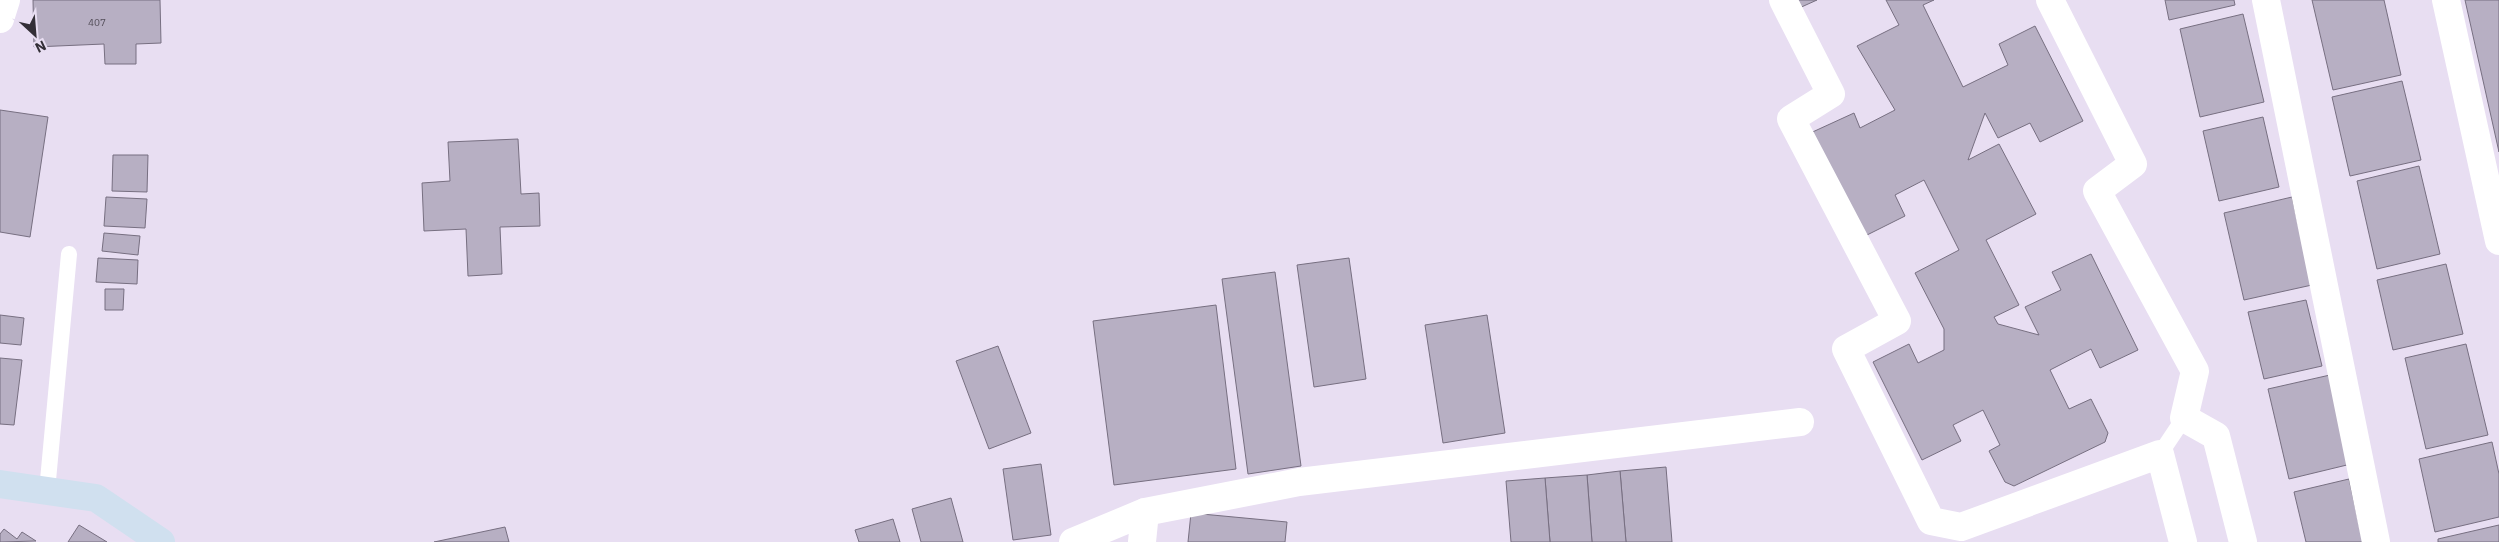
<svg xmlns="http://www.w3.org/2000/svg" width="2499" height="542" font-family="'IBM Plex Sans',sans-serif">
<rect width="100%" height="100%" fill="#e8def2"/>
<g fill="#b7afc3" stroke="#776f81">
<path d="M33,0h127l1,43 -25,1v20h-31l-1,-20 -70,3z"/>
<path d="M1792,0h25l-20,9z"/>
<path d="M1886,0h48l-11,5 40,82 45,-22 -9,-21 36,-18 48,95 -43,21 -10,-19 -32,15 -13,-25 -17,47 31,-16 37,70 -50,26 33,65 -25,12 4,7 41,11 -14,-28 36,-17 -9,-18 39,-18 47,96 -38,18 -9,-19 -41,21 19,39 22,-10 17,34 -3,9 -91,44 -9,-4 -16,-31 11,-6 -17,-35 -30,15 8,16 -39,19 -49,-98 36,-18 9,19 26,-13v-21l-29,-56 44,-23 -35,-70 -29,15 10,21 -46,23 -53,-104 48,-22 6,15 35,-18 -38,-64 42,-21z"/>
<path d="M2165,0h69l1,5 -66,15z"/>
<path d="M2312,0h72l17,75 -68,15z"/>
<path d="M2465,0h34v152z"/>
<path d="M2243,14l21,88 -64,15 -20,-88z"/>
<path d="M2402,81l19,79 -71,16 -18,-79z"/>
<path d="M0,110l48,7 -18,120 -30,-5z"/>
<path d="M2263,117l16,70 -60,14 -16,-70z"/>
<path d="M518,139l3,55 18,-1 1,33 -40,1 2,47 -34,2 -2,-47 -42,2 -2,-48 28,-2 -2,-39z"/>
<path d="M113,155h35l-1,37 -35,-1z"/>
<path d="M2419,166l21,88 -63,15 -20,-88z"/>
<path d="M106,197l41,2 -2,29 -41,-2z"/>
<path d="M2292,197l20,88 -68,15 -20,-87z"/>
<path d="M104,233l36,3 -2,19 -36,-4z"/>
<path d="M98,258l40,2 -1,24 -41,-2z"/>
<path d="M1349,258l17,121 -52,8 -17,-122z"/>
<path d="M2446,264l17,70 -70,16 -16,-70z"/>
<path d="M1275,272l26,194 -53,8 -26,-195z"/>
<path d="M105,289h19l-1,21h-18z"/>
<path d="M2306,300l16,66 -58,13 -16,-67z"/>
<path d="M1216,305l20,164 -122,16 -21,-164z"/>
<path d="M0,315l24,3 -3,27 -21,-2z"/>
<path d="M1487,315l18,118 -62,10 -18,-118z"/>
<path d="M2466,344l22,91 -62,14 -21,-91z"/>
<path d="M998,346l33,87 -42,16 -33,-88z"/>
<path d="M0,358l22,2 -8,65 -14,-1z"/>
<path d="M2330,375l21,89 -62,15 -21,-90z"/>
<path d="M2492,442l7,32v43l-64,15 -16,-73z"/>
<path d="M1041,464l10,71 -38,5 -10,-71z"/>
<path d="M1666,467l6,75h-46l-6,-71z"/>
<path d="M1620,471l6,71h-34l-5,-67z"/>
<path d="M1587,475l5,67h-42l-5,-64z"/>
<path d="M1545,478l5,64h-39l-5,-61z"/>
<path d="M2349,479l14,63h-57l-12,-50z"/>
<path d="M951,498l12,44h-42l-9,-33z"/>
<path d="M1191,513l96,9 -2,20h-97z"/>
<path d="M893,519l7,23h-41l-4,-12z"/>
<path d="M79,525l28,17h-39z"/>
<path d="M2499,525v17h-61v-3z"/>
<path d="M505,527l4,15h-75z"/>
<path d="M4,529l13,10 5,-7 14,9 -36,1v-8z"/>
</g>
<g fill="none" stroke-linecap="round" stroke-linejoin="round">
<g stroke="#fff" stroke-width="16">
<path d="M2160,454l24,-36"/>
<path d="M47,491l22,-237"/>
</g>
<g stroke="#fff" stroke-width="28">
<path d="M1783,0l48,94 -40,25 106,202 -51,28 85,172 30,6 199,-73 23,88"/>
<path d="M2050,0l83,164 -36,27 98,180 -11,47 32,18 27,106"/>
<path d="M2266,0l110,542"/>
<path d="M2446,0l53,241"/>
<path d="M0,19l6,-19"/>
<path d="M1073,542l72,-30 154,-30 501,-60"/>
<path d="M1142,542l3,-30"/>
</g>
<path stroke="#d0e0ef" stroke-width="28" d="M0,484l96,14 65,44"/>
</g>
<g text-anchor="middle" stroke-width="4" stroke-linejoin="round" paint-order="stroke">
<g font-size="10" fill="#544f5a">
<text x="97" y="26">407</text>
</g>
</g>
<g transform="translate(35 35) rotate(154)" stroke="#e8def2" stroke-width="4" paint-order="stroke">
<path d="M0-4L9 19L0 12L-9 19Z" fill="#332f37"/>
<text y="-8" font-size="14" font-weight="bold" text-anchor="middle" fill="#332f37">N</text>
</g>
</svg>
